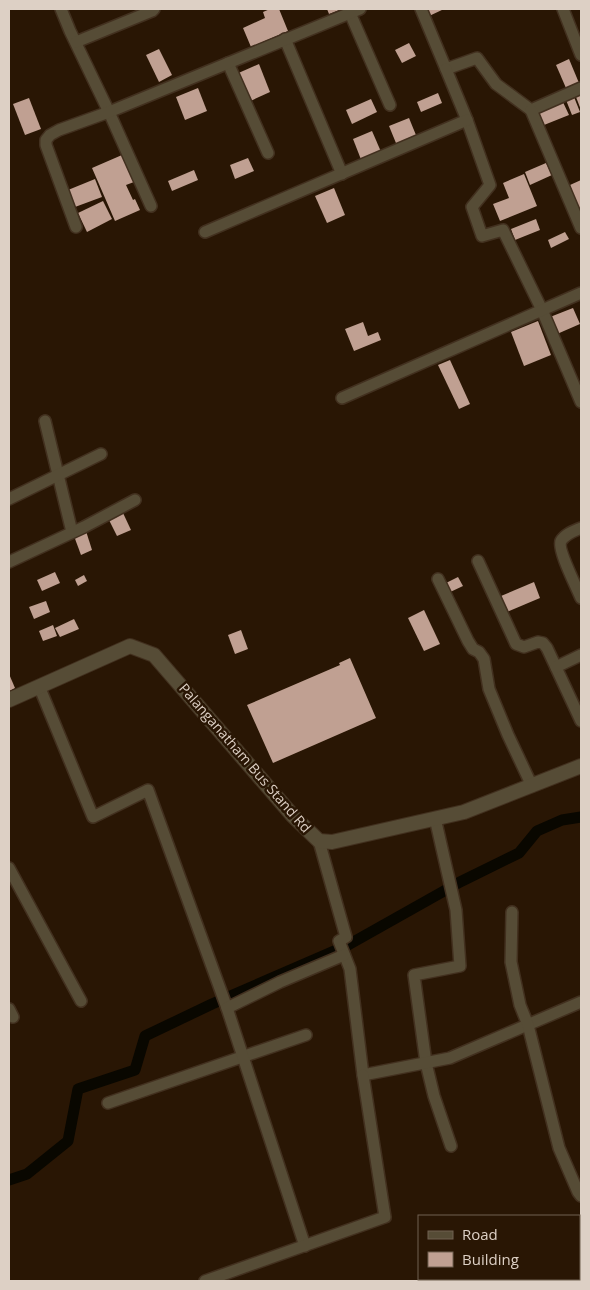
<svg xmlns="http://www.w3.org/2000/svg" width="590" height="1290" font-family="'Open Sans',sans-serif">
<rect width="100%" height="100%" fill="#291604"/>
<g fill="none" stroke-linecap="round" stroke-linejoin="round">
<path stroke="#090700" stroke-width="11" d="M9,1180l18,-6 41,-33 10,-52 57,-19 10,-34 67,-32 136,-59 112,-63 59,-29 18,-22 25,-11 19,-3"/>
</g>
<g fill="#c0a092">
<path d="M270,9h9l9,22 -37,16 -8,-19 22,-10 -2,-6z"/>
<path d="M327,9h15l-13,5z"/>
<path d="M423,9h21l-17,8z"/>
<path d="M409,43l7,13 -14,7 -7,-13z"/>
<path d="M159,49l13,26 -13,7 -13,-27z"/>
<path d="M569,59l10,24 -13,5 -10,-23z"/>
<path d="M259,64l11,28 -24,11 -12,-28z"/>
<path d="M198,88l9,23 -22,9 -9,-23z"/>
<path d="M438,93l4,10 -21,9 -4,-10z"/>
<path d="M581,95v15l-5,-13z"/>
<path d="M574,97l6,15 -8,3 -6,-15z"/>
<path d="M29,98l12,31 -16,6 -12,-31z"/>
<path d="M371,99l6,13 -25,12 -6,-14z"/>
<path d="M562,100l7,15 -25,10 -6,-15z"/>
<path d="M409,118l9,22 -20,8 -9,-22z"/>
<path d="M372,131l10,23 -20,8 -9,-23z"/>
<path d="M122,155l12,27 -8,3 7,15 2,-1 5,11 -25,11 -23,-53z"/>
<path d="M248,158l6,13 -19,8 -5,-14z"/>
<path d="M546,163l6,12 -22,10 -5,-13z"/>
<path d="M194,170l4,10 -26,11 -4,-10z"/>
<path d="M524,174l13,32 -37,15 -7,-17 16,-6 -6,-15z"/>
<path d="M95,179l7,18 -27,10 -7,-17z"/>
<path d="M581,180v28l-3,1 -8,-24z"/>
<path d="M334,188l11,27 -18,8 -12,-27z"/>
<path d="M103,201l9,18 -25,13 -9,-19z"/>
<path d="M536,219l4,11 -25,10 -4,-11z"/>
<path d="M565,232l4,7 -18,9 -3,-8z"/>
<path d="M573,308l7,16 -23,10 -7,-17z"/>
<path d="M538,321l13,34 -27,11 -13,-34z"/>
<path d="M363,322l5,14 10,-4 3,8 -27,11 -9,-22z"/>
<path d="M450,360l20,44 -11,5 -21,-44z"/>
<path d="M123,513l8,17 -14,6 -8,-16z"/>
<path d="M86,531l6,19 -11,5 -7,-19z"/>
<path d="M55,572l5,11 -18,8 -5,-11z"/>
<path d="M84,575l3,6 -9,5 -3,-6z"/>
<path d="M458,577l5,9 -17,8 -4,-9z"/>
<path d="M534,582l6,16 -33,14 -6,-16z"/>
<path d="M46,601l4,11 -16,7 -5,-12z"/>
<path d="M424,610l16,34 -16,7 -16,-33z"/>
<path d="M74,619l5,10 -19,8 -5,-9z"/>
<path d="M53,625l4,11 -14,5 -4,-10z"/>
<path d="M241,630l7,19 -13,5 -7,-19z"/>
<path d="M350,658l26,60 -103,45 -26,-58 93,-40 -1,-2z"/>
<path d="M9,674l6,14 -6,3z"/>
</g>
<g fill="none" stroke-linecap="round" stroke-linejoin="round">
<defs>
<g id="minor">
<path d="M61,9l9,22 39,81 42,94"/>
<path d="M421,9l25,60 31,-11 19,26 35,26 50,-22"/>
<path d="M563,9l18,46"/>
<path d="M350,13l40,92"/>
<path d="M285,39l57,135"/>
<path d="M76,42l76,-31 2,-2"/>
<path d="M228,63l40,90"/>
<path d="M446,69l21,51 23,65 -18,22 10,29 21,-6 39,80 39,92"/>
<path d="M531,110l50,118"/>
<path d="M76,227l-30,-82v-5l4,-5 9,-5 50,-18 251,-103"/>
<path d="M205,232l262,-112"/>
<path d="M342,398l239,-105"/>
<path d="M45,421l27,111"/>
<path d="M9,499l92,-45"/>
<path d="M581,528c-7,3 -16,6 -20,13 -4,8 16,47 20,57"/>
<path d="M478,561l38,83 8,3 14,-5 5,1 4,5 34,73"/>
<path d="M9,562l75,-35 51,-27"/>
<path d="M438,579l30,62 5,8 6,3 5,7 5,30 19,46 24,51"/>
<path d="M556,667l25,-12"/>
<path d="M39,686l54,131 55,-27 79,218"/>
<path d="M435,818l21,92 4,56 -46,9 12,88 8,33 17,50"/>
<path d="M319,841l27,96 -7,4 11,28 13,106 87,-17 131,-56"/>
<path d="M9,868l72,133"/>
<path d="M512,912l-1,50 9,43 8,20 31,123 19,44 3,4"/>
<path d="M9,1009l4,8"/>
<path d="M108,1103l198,-68"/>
<path d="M305,1246l-78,-238 53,-26 64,-27"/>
<path d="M205,1281l180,-64 -22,-142"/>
</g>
<path id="tertiary" d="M9,700l121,-54 24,9 139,161 26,25 13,1 132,-30 117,-46"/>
</defs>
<use href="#minor" stroke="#42301f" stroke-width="14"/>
<use href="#tertiary" stroke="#42301f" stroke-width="16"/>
<use href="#minor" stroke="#564c36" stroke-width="11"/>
<use href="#tertiary" stroke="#564c36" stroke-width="14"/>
</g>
<g text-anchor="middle" stroke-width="5" stroke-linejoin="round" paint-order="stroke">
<g font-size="14" fill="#ddd0c5" stroke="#291604">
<text transform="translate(245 758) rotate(49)" y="5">Palanganatham Bus Stand Rd</text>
</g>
</g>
<rect width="590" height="1290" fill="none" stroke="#ddd0c5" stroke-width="20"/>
<rect x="418" y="1215" width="162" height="65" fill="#291604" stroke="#716051"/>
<rect x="428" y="1231" width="25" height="8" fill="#564c36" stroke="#716051"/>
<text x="462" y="1240" font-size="15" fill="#ddd0c5">Road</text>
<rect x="428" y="1252" width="25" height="15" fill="#c0a092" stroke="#716051"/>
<text x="462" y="1265" font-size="15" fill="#ddd0c5">Building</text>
</svg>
